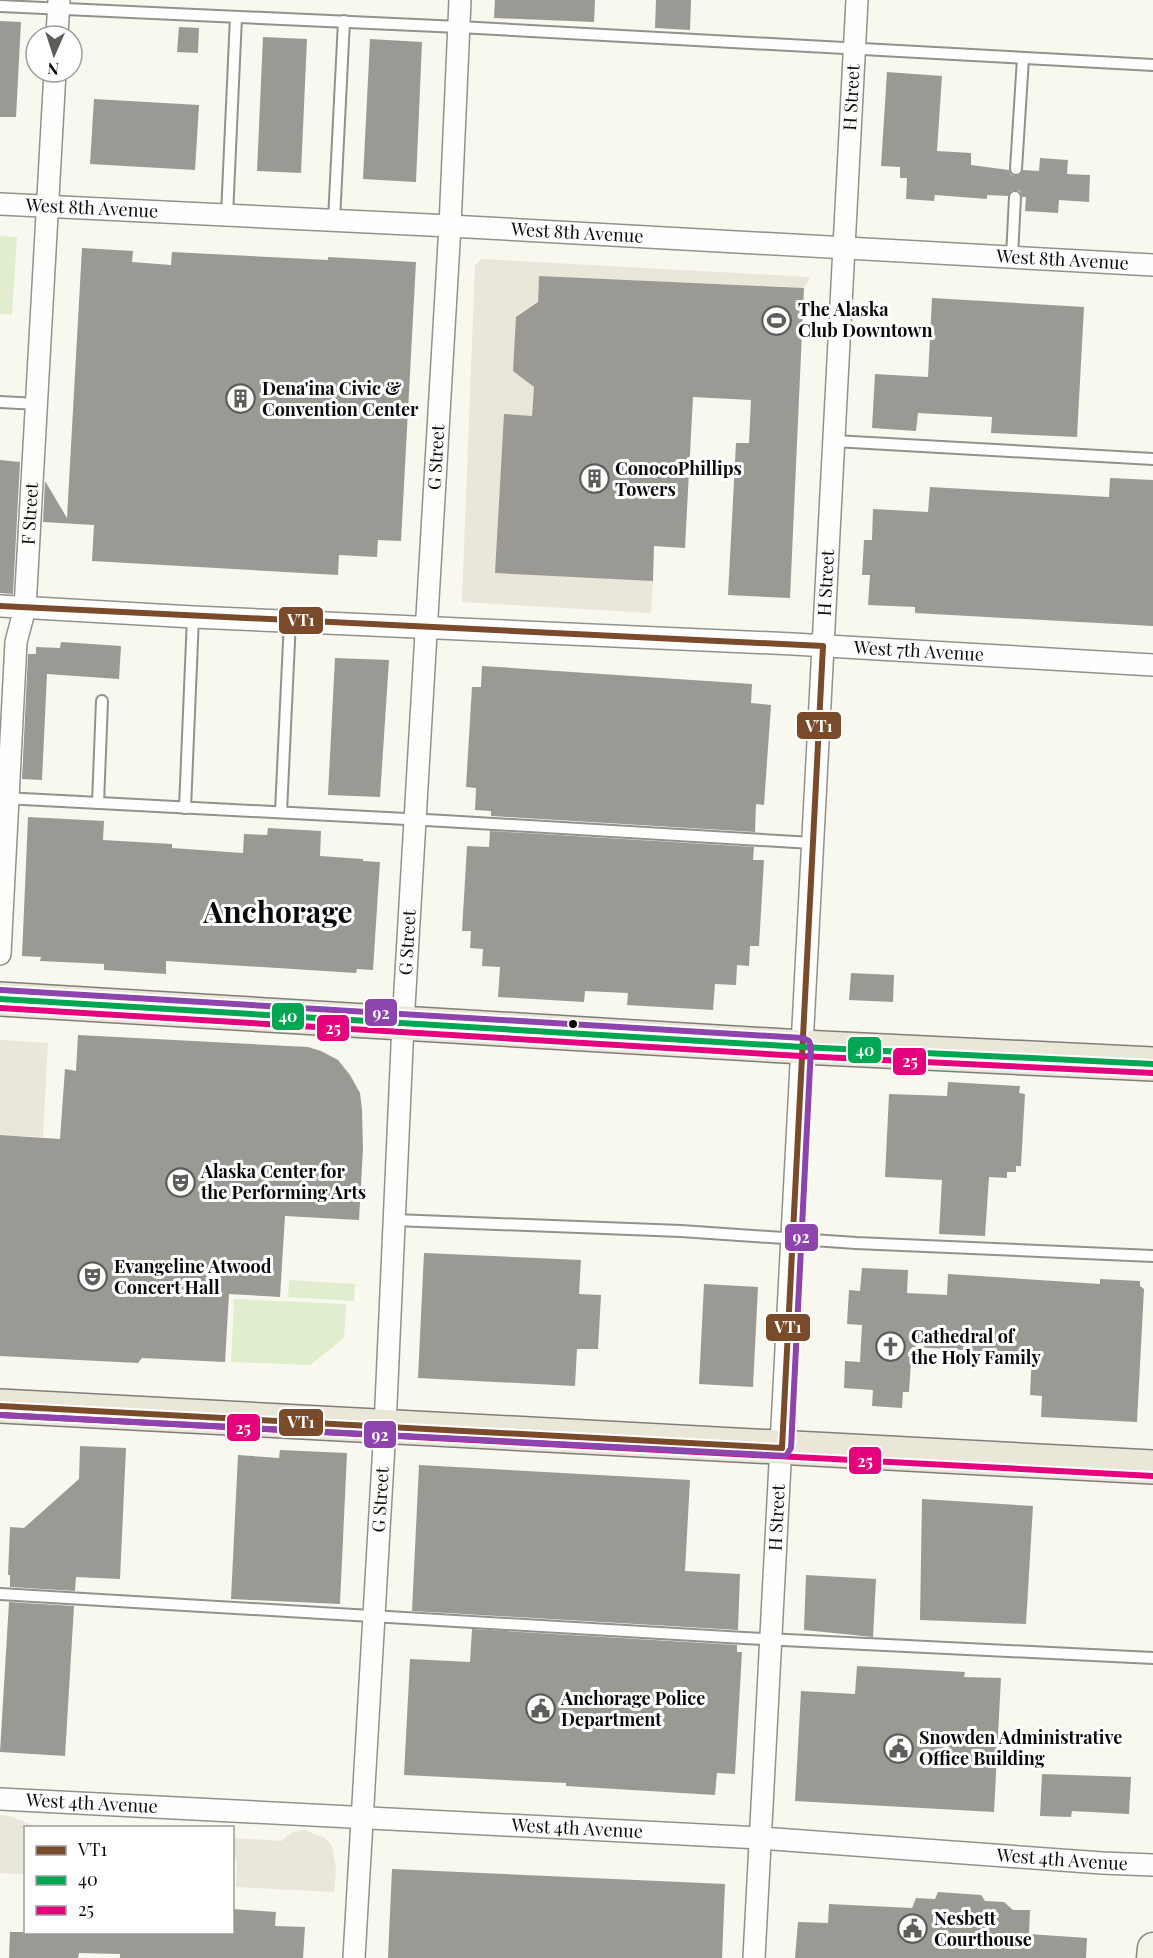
<svg xmlns="http://www.w3.org/2000/svg" width="1153" height="1958" font-family="'Playfair Display',serif">
<rect width="100%" height="100%" fill="#f9f8ee"/>
<g fill="#e0eecf">
<path d="M0,236l17,1 -5,78 -12,-1z"/>
<path d="M289,1280l66,4 -1,17 -66,-4z"/>
<path d="M234,1299l112,5 -2,34 -34,27 -79,-3z"/>
</g>
<g fill="#e9e6da">
<path d="M482,259l329,18 -7,11 -39,-3 -1,8 -8,-6 -217,-11 -1,26 -25,68 21,17 -2,29 -28,-1 -7,132 156,34 -2,32 -189,-11 13,-337z"/>
<path d="M0,1040l48,3 -5,94 -43,-2z"/>
<path d="M0,1815l10,1 24,10 19,1 -27,1 -1,46 -25,-1z"/>
<path d="M304,1830l21,8 7,8 4,23 -2,23 -98,-5 1,-25 -4,-7v-17l48,3 12,-9z"/>
</g>
<g fill="#9b9994">
<path d="M495,0h100l-1,22 -100,-4z"/>
<path d="M656,0h35l-1,30 -35,-2z"/>
<path d="M0,21l21,1 -5,95h-16z"/>
<path d="M179,27l20,1 -1,25 -21,-1z"/>
<path d="M263,37l44,2 -6,134 -44,-2z"/>
<path d="M370,39l52,3 -6,140 -53,-3z"/>
<path d="M887,72l55,4 -5,75 34,2v12l38,5 2,5 4,1 5,-1 3,-5 16,1 1,-13 28,2 -1,14 23,1 -1,27 -30,-2 -1,13 -33,-2 1,-14h-4l-2,-6 -4,-1 -5,1 -3,5 -21,-1v4l-52,-4 -1,6 -28,-2 1,-21h-7v-11l-19,-1z"/>
<path d="M94,99l105,6 -4,65 -105,-6z"/>
<path d="M82,248l51,3 -1,11 39,3 1,-13 156,8v-3l88,5 -15,279 -23,-1 -1,17 -38,-2 -1,20 -246,-14 2,-36 -51,-3 2,-41 22,37z"/>
<path d="M539,276l265,12 -14,310 -62,-3 8,-152h13l2,-43 -58,-3 -8,151 -31,-2 -1,35 -158,-8 9,-159 28,2 2,-29 -21,-16 3,-54 22,-15z"/>
<path d="M932,298l152,9 -7,130 -86,-4 1,-16 -74,-4 -2,18 -44,-3 3,-54 53,3z"/>
<path d="M0,460l20,2 -7,132 -13,-1z"/>
<path d="M1110,478l43,2v146l-238,-13v-6l-47,-2 2,-30h-8l2,-35h8l1,-31 55,3 2,-25 179,10z"/>
<path d="M61,642l60,4 -2,33 -72,-5 -5,106 -20,-1 6,-125h8v-7l24,1z"/>
<path d="M335,658l54,2 -9,137 -52,-2z"/>
<path d="M482,666l270,18 -1,19 20,2 -7,100 -8,-1 -1,28 -264,-16v-5l-16,-1 1,-22 -10,-1 6,-100h9z"/>
<path d="M28,817l76,4 -1,19 69,4v4l71,5 1,-19 23,1 1,-7 53,3 -1,25 43,3v2l17,1 -7,108 -16,-1 -1,4 -190,-12v13l-62,-4v-6l-64,-3 1,-4 -19,-1z"/>
<path d="M490,831l264,16 -1,13h11l-5,86h-9l-1,20 -12,-1 -1,20 -21,-1 -2,26 -86,-5 1,-12 -43,-2 -1,11 -86,-5 2,-30 -18,-1 1,-17 -13,-1 1,-17h-9l5,-85 22,1z"/>
<path d="M851,973l43,2 -1,27 -44,-2z"/>
<path d="M78,1035l230,12 13,4 17,9 12,15 10,18 2,17 1,38 -4,72 -74,-4 -5,81 -51,-3 -4,68 -83,-4 -4,5 -138,-7v-221l60,4 5,-70 11,2z"/>
<path d="M948,1082l72,4 -1,7 6,1 -4,72h-5v6h-9v6l-18,-1 -4,59 -46,-2 3,-54 -57,-3 4,-83 58,2z"/>
<path d="M424,1253l157,7 -2,34 22,1 -3,54h-21l-2,37 -157,-8z"/>
<path d="M862,1268l46,2 -1,23 40,2 1,-21 152,10v-5l40,2v5l4,3 -7,133 -96,-5 1,-21 -12,-1 2,-41 -120,-7 -3,45h-6l-1,16 -30,-2 1,-16 -29,-2 1,-27 15,1 2,-37 -15,-1 2,-34 11,1z"/>
<path d="M704,1284l54,3 -5,100 -54,-3z"/>
<path d="M80,1446l46,2 -6,131 -44,-2 -1,14 -65,-4v-12h-2l2,-48 14,1 55,-49z"/>
<path d="M280,1450l67,3 -7,151 -109,-5 7,-144 41,3z"/>
<path d="M419,1465l271,15 -5,91 55,3 -2,56 -326,-19z"/>
<path d="M922,1499l111,7 -7,118 -106,-4z"/>
<path d="M806,1575l70,4 -3,58 -69,-7z"/>
<path d="M9,1602l65,4 -9,150 -65,-4z"/>
<path d="M472,1629l265,16v7h5l-7,122 -18,-1 -2,22 -149,-9v-3l-162,-8 6,-116 60,3z"/>
<path d="M857,1666l108,6 -1,5 37,1 -7,134 -199,-11 6,-110 54,3z"/>
<path d="M1042,1774l89,3 -2,37 -57,-3 -1,6 -31,-1z"/>
<path d="M392,1869l333,15 -3,74h-334z"/>
<path d="M938,1892l43,3 4,6 19,1 9,8h17l-1,24 58,4 -1,20h-291l3,-36 30,1 1,-19 83,4 4,-10 19,1z"/>
<path d="M232,1909l44,3 -1,14 30,1 -2,31h-183v-4l-41,-1 -1,5h-69l1,-26h222z"/>
</g>
<g fill="none" stroke-linecap="round" stroke-linejoin="round">
<defs>
<g id="lane">
<path d="M0,6l459,21 694,38"/>
<path d="M1016,169l7,-111"/>
<path d="M227,215l9,-198"/>
<path d="M334,220l10,-199"/>
<path d="M1012,256l3,-59"/>
<path d="M0,402l38,2"/>
<path d="M834,441l319,18"/>
<path d="M4,798l440,23 368,22"/>
<path d="M98,803l4,-102"/>
<path d="M185,808l8,-191"/>
<path d="M281,812l9,-192"/>
<path d="M394,1220l287,11 175,12 297,13"/>
<path d="M0,1594l744,44 409,20"/>
</g>
<g id="street">
<path d="M57,36l2,-36"/>
<path id="s1" d="M0,204l450,22 703,39"/>
<path id="s2" d="M0,606l193,11 600,27 360,21"/>
<path id="s3" d="M0,954l16,-312 9,-34 30,-536"/>
<path id="s4" d="M0,1799l760,39 342,25 51,2"/>
<path id="s5" d="M354,1958l31,-531 18,-403 47,-798 10,-226"/>
<path id="s6" d="M754,1958l103,-1958"/>
</g>
<path id="secondary" d="M1152,1958l1,-10"/>
<g id="primary">
<path d="M0,999l802,48 351,17"/>
<path d="M0,1406l1153,61"/>
</g>
</defs>
<use href="#lane" stroke="#92918d" stroke-width="14"/>
<use href="#street" stroke="#92918d" stroke-width="24"/>
<use href="#secondary" stroke="#888883" stroke-width="33"/>
<use href="#primary" stroke="#7f7e7a" stroke-width="36"/>
<use href="#lane" stroke="#fefefc" stroke-width="10"/>
<use href="#street" stroke="#fefefc" stroke-width="21"/>
<use href="#secondary" stroke="#f3f3e8" stroke-width="30"/>
<use href="#primary" stroke="#eae7d8" stroke-width="33"/>
<defs>
<path id="bus-1" d="M0,606l823,40 -41,802 -782,-42"/>
<path id="bus-2" d="M0,999l802,48 351,17"/>
<g id="bus-3">
<path d="M0,1008l801,48 352,17"/>
<path d="M0,1415l1153,61"/>
</g>
<path id="bus-4" d="M0,1415l786,41 5,-8 20,-401 -2,-6 -6,-3 -802,-48"/>
</defs>
<use href="#bus-1" stroke="#fff" stroke-width="10"/>
<use href="#bus-2" stroke="#fff" stroke-width="10"/>
<use href="#bus-3" stroke="#fff" stroke-width="10"/>
<use href="#bus-4" stroke="#fff" stroke-width="10"/>
<use href="#bus-1" stroke="#7a4b2a" stroke-width="6"/>
<use href="#bus-2" stroke="#00a651" stroke-width="6"/>
<use href="#bus-3" stroke="#e5007d" stroke-width="6"/>
<use href="#bus-4" stroke="#8e44ad" stroke-width="6"/>
</g>
<defs>
<symbol id="stadium-ring" viewBox="-11 -11 22 22"><circle r="9.5" fill="#fff" stroke="#5e5d5a" stroke-width="1.5"/><path d="M0-5a6.5 5 0 1 0 0 10a6.5 5 0 1 0 0-10ZM-3.5-1.8h7v3.6h-7Z" fill="#5e5d5a"/></symbol>
<symbol id="building-ring" viewBox="-11 -11 22 22"><circle r="9.5" fill="#fff" stroke="#5e5d5a" stroke-width="1.5"/><path d="M-4-6H4V6H1V3H-1V6H-4ZM-2.5-4.3h1.7v1.8h-1.7ZM.8-4.3h1.7v1.8H.8ZM-2.5-1h1.7V.8h-1.7ZM.8-1h1.7V.8H.8Z" fill="#5e5d5a"/></symbol>
<symbol id="theatre-ring" viewBox="-11 -11 22 22"><circle r="9.5" fill="#fff" stroke="#5e5d5a" stroke-width="1.5"/><path d="M-5-5.5Q0-4 5-5.5V0Q5 5 0 6Q-5 5-5 0ZM-3.3-2.5H-1v1.5H-3.3ZM1-2.5H3.3v1.5H1ZM-2.8 1Q0 5.5 2.8 1Z" fill="#5e5d5a"/></symbol>
<symbol id="church-ring" viewBox="-11 -11 22 22"><circle r="9.5" fill="#fff" stroke="#5e5d5a" stroke-width="1.5"/><path d="M-1.2-6h2.4v3.5h3.3v2.4h-3.3V6h-2.4V-.1h-3.3v-2.4h3.3Z" fill="#5e5d5a"/></symbol>
<symbol id="civic-ring" viewBox="-11 -11 22 22"><circle r="9.5" fill="#fff" stroke="#5e5d5a" stroke-width="1.5"/><path d="M-.6-6.5H3V-4.5H.6V-3L4-1V1h2V6H-6V1h2V-1L-.6-3ZM-1.2 2.5V6h2.4V2.5Z" fill="#5e5d5a"/></symbol>
</defs>
<g fill-rule="evenodd">
<use href="#stadium-ring" x="760" y="304" width="33" height="33"/>
<use href="#building-ring" x="224" y="382" width="33" height="33"/>
<use href="#building-ring" x="578" y="462" width="33" height="33"/>
<use href="#theatre-ring" x="164" y="1166" width="33" height="33"/>
<use href="#theatre-ring" x="76" y="1260" width="33" height="33"/>
<use href="#church-ring" x="874" y="1330" width="33" height="33"/>
<use href="#civic-ring" x="524" y="1692" width="33" height="33"/>
<use href="#civic-ring" x="882" y="1732" width="33" height="33"/>
<use href="#civic-ring" x="896" y="1912" width="33" height="33"/>
</g>
<circle fill="#0a0a0a" stroke="#fff" stroke-width="2" cx="573" cy="1024" r="5"/>
<g text-anchor="middle" stroke-width="6" stroke-linejoin="round" paint-order="stroke">
<g font-size="18" fill="#0a0a0a" stroke="#fff">
<text dy="6" stroke="none"><textPath href="#s6" startOffset="1863">H Street</textPath></text>
<text dy="6" stroke="none"><textPath href="#s1" startOffset="92">West 8th Avenue</textPath></text>
<text dy="6" stroke="none"><textPath href="#s1" startOffset="578">West 8th Avenue</textPath></text>
<text dy="6" stroke="none"><textPath href="#s1" startOffset="1064">West 8th Avenue</textPath></text>
<text dy="6" stroke="none"><textPath href="#s5" startOffset="1503">G Street</textPath></text>
<text dy="6" stroke="none"><textPath href="#s3" startOffset="442">F Street</textPath></text>
<text dy="6" stroke="none"><textPath href="#s6" startOffset="1377">H Street</textPath></text>
<text dy="6" stroke="none"><textPath href="#s2" startOffset="920">West 7th Avenue</textPath></text>
<text dy="6" stroke="none"><textPath href="#s5" startOffset="1017">G Street</textPath></text>
<text dy="6" stroke="none"><textPath href="#s5" startOffset="459">G Street</textPath></text>
<text dy="6" stroke="none"><textPath href="#s6" startOffset="441">H Street</textPath></text>
<text dy="6" stroke="none"><textPath href="#s4" startOffset="92">West 4th Avenue</textPath></text>
<text dy="6" stroke="none"><textPath href="#s4" startOffset="578">West 4th Avenue</textPath></text>
<text dy="6" stroke="none"><textPath href="#s4" startOffset="1064">West 4th Avenue</textPath></text>
</g>
<g font-size="18" font-weight="bold" fill="#0a0a0a" stroke="#fff" text-anchor="start">
<text x="798" y="316">The Alaska<tspan x="798" dy="21">Club Downtown</tspan></text>
<text x="262" y="395">Dena'ina Civic &amp;<tspan x="262" dy="21">Convention Center</tspan></text>
<text x="615" y="475">ConocoPhillips<tspan x="615" dy="21">Towers</tspan></text>
<text x="201" y="1178">Alaska Center for<tspan x="201" dy="21">the Performing Arts</tspan></text>
<text x="114" y="1273">Evangeline Atwood<tspan x="114" dy="21">Concert Hall</tspan></text>
<text x="911" y="1343">Cathedral of<tspan x="911" dy="21">the Holy Family</tspan></text>
<text x="561" y="1705">Anchorage Police<tspan x="561" dy="21">Department</tspan></text>
<text x="919" y="1744">Snowden Administrative<tspan x="919" dy="21">Office Building</tspan></text>
<text x="934" y="1925">Nesbett<tspan x="934" dy="21">Courthouse</tspan></text>
</g>
<g font-size="30" font-weight="bold" fill="#0a0a0a" stroke="#fff">
<text x="278" y="923">Anchorage</text>
</g>
</g>
<g stroke="#fff" stroke-width="2">
<rect x="278" y="606" width="46" height="29" rx="6" fill="#7a4b2a"/>
<rect x="796" y="711" width="46" height="29" rx="6" fill="#7a4b2a"/>
<rect x="364" y="998" width="34" height="29" rx="6" fill="#8e44ad"/>
<rect x="271" y="1002" width="34" height="29" rx="6" fill="#00a651"/>
<rect x="316" y="1014" width="34" height="28" rx="6" fill="#e5007d"/>
<rect x="847" y="1036" width="35" height="28" rx="6" fill="#00a651"/>
<rect x="892" y="1047" width="35" height="29" rx="6" fill="#e5007d"/>
<rect x="784" y="1223" width="35" height="29" rx="6" fill="#8e44ad"/>
<rect x="765" y="1313" width="46" height="29" rx="6" fill="#7a4b2a"/>
<rect x="278" y="1408" width="46" height="29" rx="6" fill="#7a4b2a"/>
<rect x="226" y="1413" width="35" height="29" rx="6" fill="#e5007d"/>
<rect x="363" y="1420" width="34" height="29" rx="6" fill="#8e44ad"/>
<rect x="848" y="1446" width="34" height="29" rx="6" fill="#e5007d"/>
</g>
<g font-size="16" text-anchor="middle" font-weight="bold" fill="#fff">
<text x="301" y="626">VT1</text>
<text x="819" y="732">VT1</text>
<text x="381" y="1019">92</text>
<text x="288" y="1022">40</text>
<text x="333" y="1034">25</text>
<text x="865" y="1056">40</text>
<text x="910" y="1067">25</text>
<text x="801" y="1243">92</text>
<text x="788" y="1333">VT1</text>
<text x="301" y="1428">VT1</text>
<text x="243" y="1434">25</text>
<text x="380" y="1441">92</text>
<text x="865" y="1467">25</text>
</g>
<rect x="24" y="1826" width="210" height="108" fill="#ffffff" stroke="#9d9d9d" stroke-width="1.5"/>
<rect x="36" y="1846" width="30" height="9" fill="#7a4b2a" stroke="#9d9d9d" stroke-width="1.5"/>
<text x="78" y="1856" font-size="18" fill="#0a0a0a">VT1</text>
<rect x="36" y="1876" width="30" height="9" fill="#00a651" stroke="#9d9d9d" stroke-width="1.5"/>
<text x="78" y="1886" font-size="18" fill="#0a0a0a">40</text>
<rect x="36" y="1906" width="30" height="9" fill="#e5007d" stroke="#9d9d9d" stroke-width="1.5"/>
<text x="78" y="1916" font-size="18" fill="#0a0a0a">25</text>
<g transform="translate(54 54) rotate(183)"><circle r="28" fill="#ffffff" stroke="#9d9d9d" stroke-width="1.5"/>
<path d="M0-4.5L10 22L0 15L-10 22Z" fill="#5e5d5a"/>
<text y="-9" font-size="16" font-weight="bold" text-anchor="middle" fill="#0a0a0a">N</text>
</g>
</svg>
